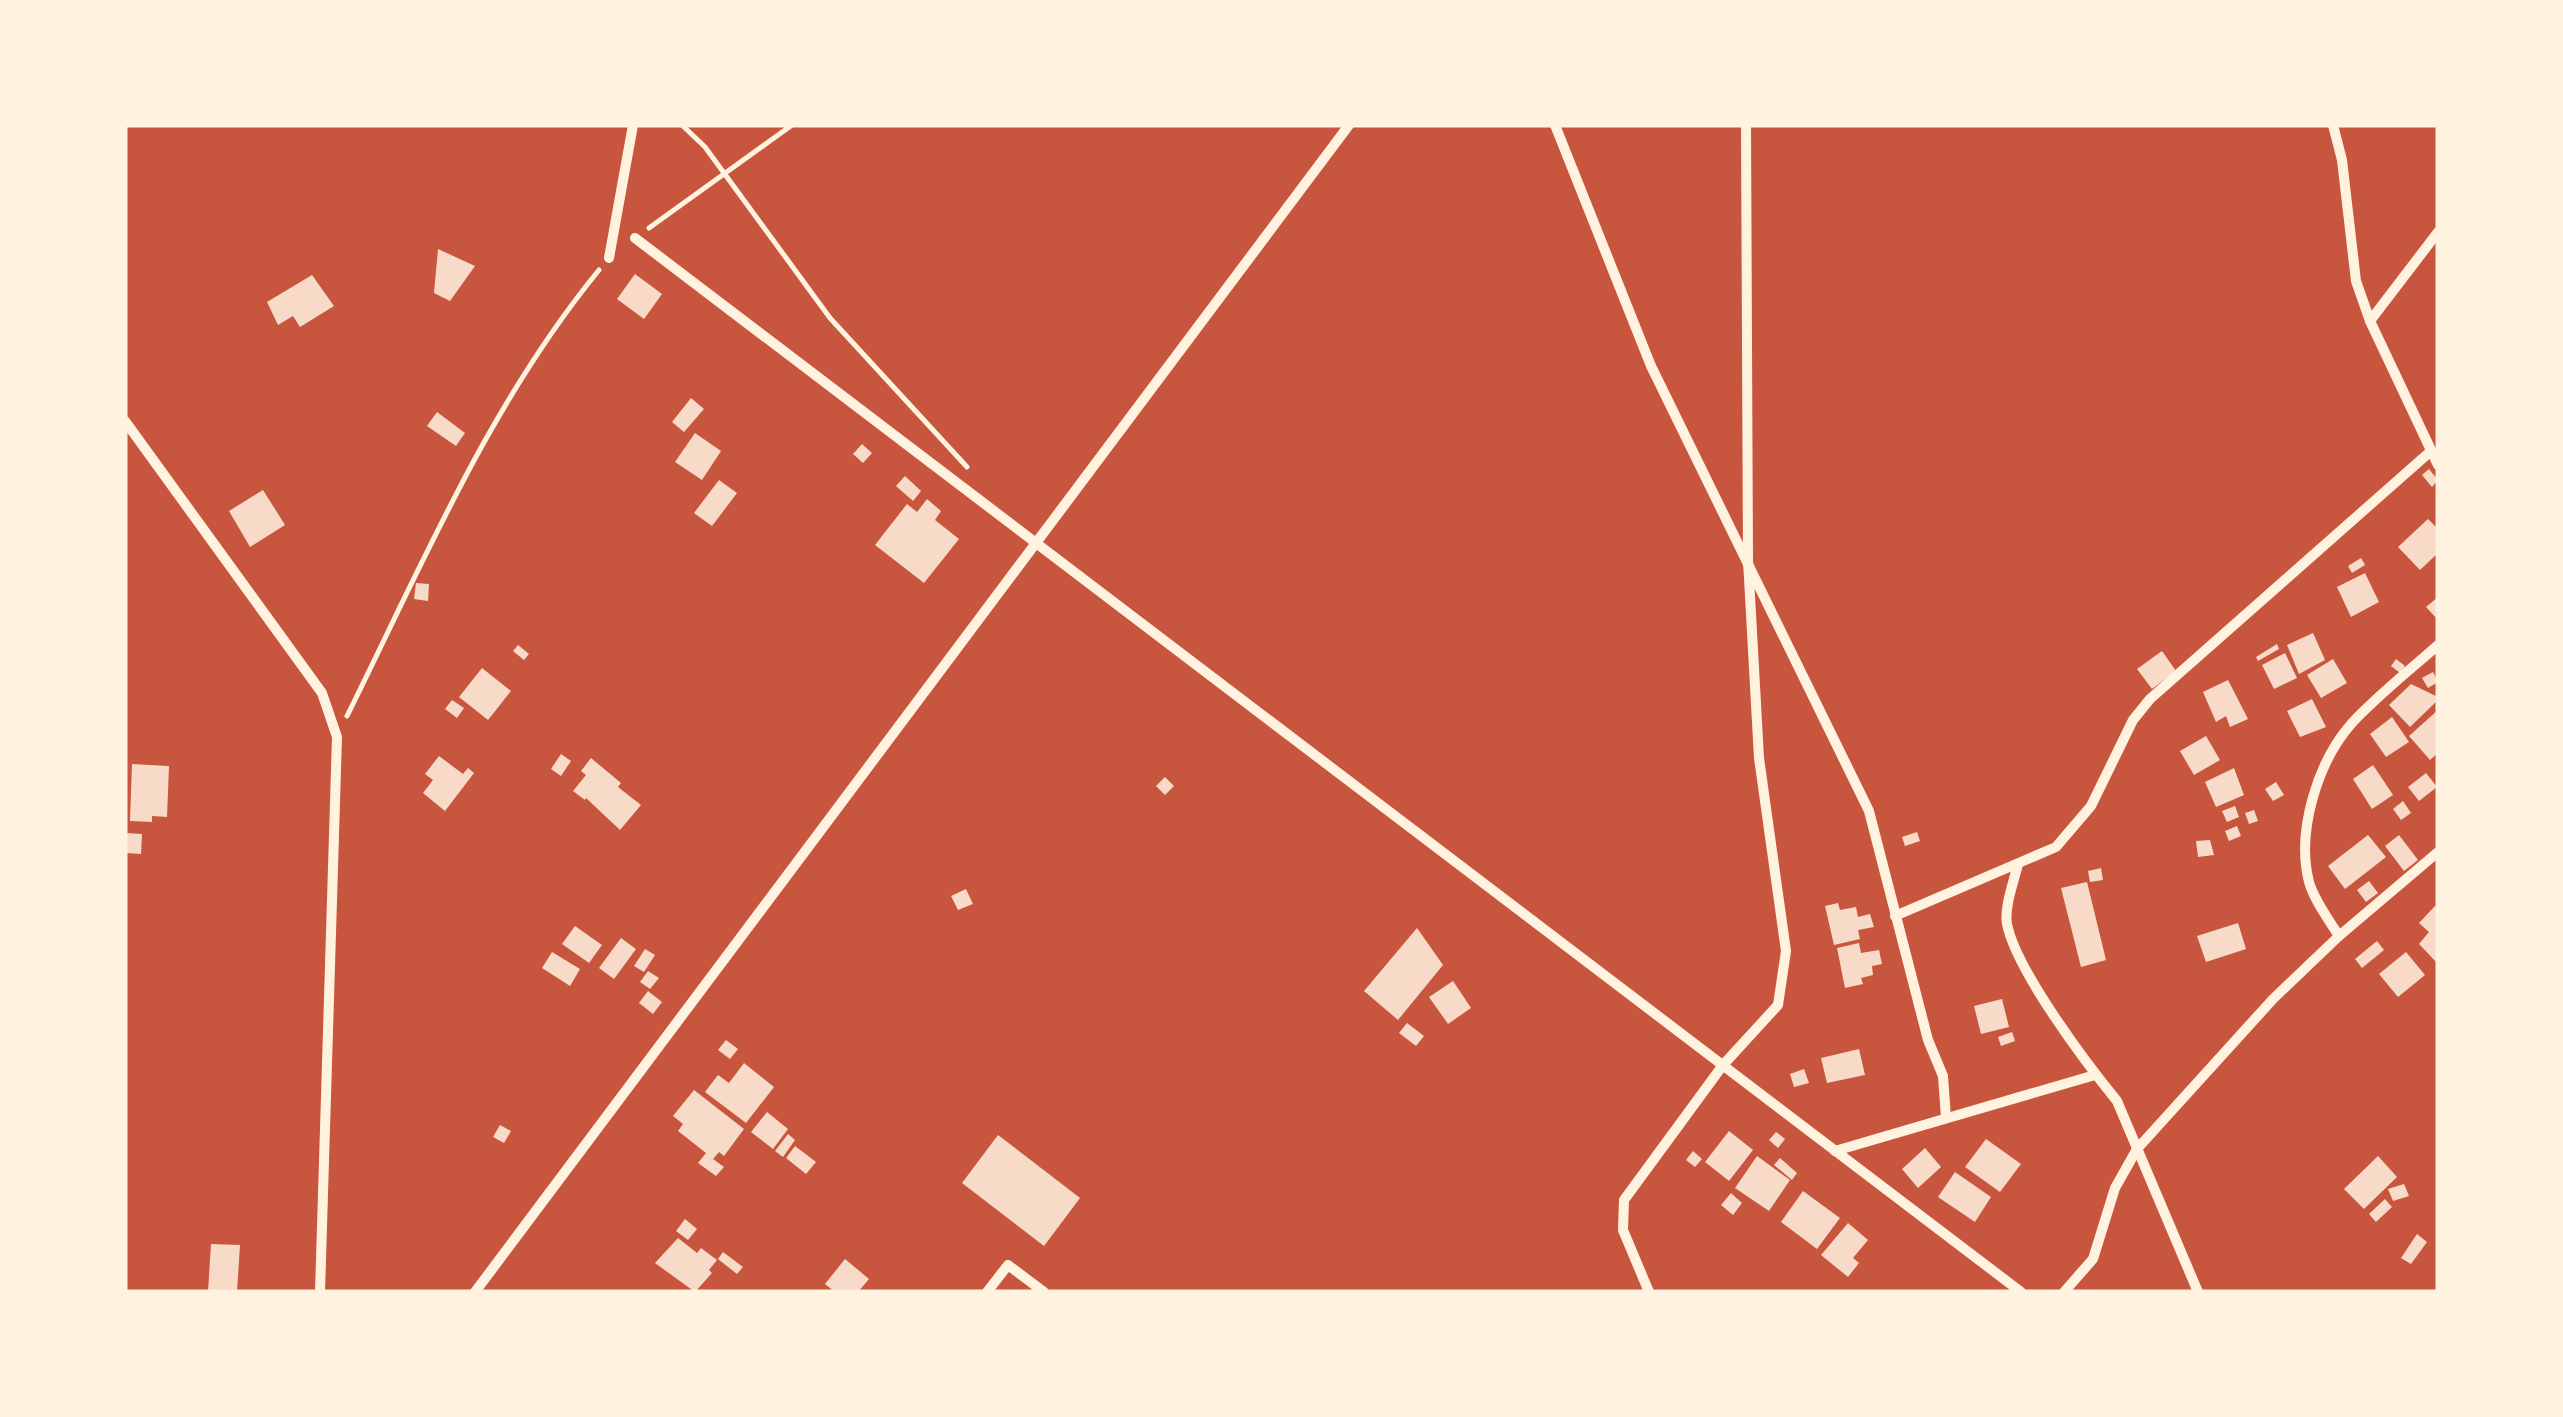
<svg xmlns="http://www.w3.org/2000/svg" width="2563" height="1417" font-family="Figtree,sans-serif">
<rect width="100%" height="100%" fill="#c8553d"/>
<g fill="#f7dbc8">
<path d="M438,249l37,17 -25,35 -16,-8z"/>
<path d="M635,274l27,20 -18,25 -27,-20z"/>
<path d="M312,275l22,31 -34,21 -7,-11 -15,9 -11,-23z"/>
<path d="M691,398l13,11 -20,23 -12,-10z"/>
<path d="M437,412l28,21 -9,13 -29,-20z"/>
<path d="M695,433l26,18 -19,29 -27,-18z"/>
<path d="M862,444l10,9 -9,10 -10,-9z"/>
<path d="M2429,469l9,11 -6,7 -10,-12z"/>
<path d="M905,476l16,15 -8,10 -17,-15z"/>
<path d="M719,480l18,13 -25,33 -18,-13z"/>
<path d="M263,490l22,35 -35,22 -21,-36z"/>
<path d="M927,499l14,12 -6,9 24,19 -35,44 -49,-38 32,-41 10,8z"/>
<path d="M2428,519l10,10v24l-18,17 -22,-23z"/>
<path d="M2361,558l4,7 -13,8 -4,-7z"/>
<path d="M2365,573l14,29 -28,15 -14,-30z"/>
<path d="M416,583l13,1 -1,17 -14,-2z"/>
<path d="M2438,597v23l-12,-13z"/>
<path d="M2313,633l12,27 -26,14 -12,-29z"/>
<path d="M2277,644l2,5 -21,12 -2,-4z"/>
<path d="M518,645l11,9 -5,6 -11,-9z"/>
<path d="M2162,651l14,20 -24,18 -15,-20z"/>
<path d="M2285,653l12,25 -23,11 -12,-24z"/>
<path d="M2333,659l14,24 -26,15 -14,-23z"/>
<path d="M2396,659l9,7 -5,7 -9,-7z"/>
<path d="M482,668l29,23 -23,29 -29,-23z"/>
<path d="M2433,672l5,10 -10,6 -6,-10z"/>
<path d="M2228,680l20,39 -18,8 -4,-11 -10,6 -13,-30z"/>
<path d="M2411,684l27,13v3l-28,27 -21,-22z"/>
<path d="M2312,699l14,28 -26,10 -13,-26z"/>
<path d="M452,700l12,8 -7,10 -12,-9z"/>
<path d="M2438,710v43l-8,7 -21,-24z"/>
<path d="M2392,717l17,25 -23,15 -16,-23z"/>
<path d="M2206,736l14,24 -26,15 -14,-24z"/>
<path d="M561,754l10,7 -10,15 -10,-7z"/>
<path d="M439,756l24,18 5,-6 6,5 -29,38 -22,-18 10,-13 -8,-6z"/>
<path d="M591,758l30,25 -3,4 23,18 -21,25 -34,-32 -1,2 -12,-9 13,-16 -5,-4z"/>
<path d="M132,764l37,2 -2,51 -15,-1v6l-22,-1z"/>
<path d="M2373,765l20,30 -21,14 -19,-30z"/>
<path d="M2234,768l10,27 -28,12 -11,-25z"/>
<path d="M2426,773l11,14 -18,14 -11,-14z"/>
<path d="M1165,777l9,9 -9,9 -9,-9z"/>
<path d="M2276,782l8,13 -11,6 -8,-12z"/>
<path d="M2403,801l8,12 -10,7 -8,-11z"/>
<path d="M2235,806l4,11 -12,5 -5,-11z"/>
<path d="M2254,810l4,11 -9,3 -4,-11z"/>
<path d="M2237,826l4,10 -12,5 -4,-10z"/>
<path d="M1917,832l3,9 -15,5 -3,-9z"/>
<path d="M127,833l15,1 -1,20 -15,-1z"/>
<path d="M2368,835l18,22 -41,32 -17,-23z"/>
<path d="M2399,835l19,25 -14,11 -19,-25z"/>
<path d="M2210,840l4,15 -16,2 -2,-16z"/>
<path d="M2101,868l2,12 -13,2 -2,-11z"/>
<path d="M2369,881l9,12 -12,9 -9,-12z"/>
<path d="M2087,882l19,78 -25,7 -20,-79z"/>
<path d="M966,889l7,15 -15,6 -7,-14z"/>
<path d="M1838,903l2,7 16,-3 2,10 12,-3 4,13 -16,3 2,9 -26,6 -9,-39z"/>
<path d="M2435,906l3,3v55l-19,-20 10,-12 -10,-9z"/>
<path d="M2238,923l8,26 -40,13 -9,-26z"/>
<path d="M575,926l27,19 -13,18 -27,-19z"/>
<path d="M1417,928l26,37 -45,55 -34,-29z"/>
<path d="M621,938l15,11 -22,30 -15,-11z"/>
<path d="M2377,941l7,9 -22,18 -7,-9z"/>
<path d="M1859,943l2,10 18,-3 3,14 -10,2 1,9 -12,3 2,6 -18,4 -8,-40z"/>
<path d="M645,949l10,6 -11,17 -10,-6z"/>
<path d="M552,952l28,17 -10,17 -28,-18z"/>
<path d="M2406,952l19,23 -27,22 -19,-23z"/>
<path d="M648,971l11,7 -9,11 -10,-7z"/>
<path d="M1453,981l18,27 -23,16 -19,-27z"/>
<path d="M648,991l14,11 -9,12 -14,-11z"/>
<path d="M2002,999l7,28 -28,7 -7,-28z"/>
<path d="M1407,1023l17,13 -8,10 -17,-13z"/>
<path d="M2012,1032l3,9 -14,5 -3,-9z"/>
<path d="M726,1040l12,9 -8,10 -12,-9z"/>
<path d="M1859,1049l6,26 -38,8 -6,-25z"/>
<path d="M744,1063l30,24 -28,36 -41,-31 13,-17 11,8z"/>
<path d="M1804,1069l5,14 -15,4 -4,-13z"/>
<path d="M694,1090l50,39 -20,27 -5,-4 -6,7 11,8 -8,9 -18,-13 8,-10 -28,-22 5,-7 -10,-8z"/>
<path d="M767,1112l21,17 -15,20 -22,-17z"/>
<path d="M500,1125l11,6 -7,12 -11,-6z"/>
<path d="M1729,1131l24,19 -24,31 -24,-19z"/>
<path d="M1776,1132l9,7 -7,9 -9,-8z"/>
<path d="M788,1134l7,6 -12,17 -8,-6z"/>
<path d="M998,1135l82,63 -36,48 -82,-63z"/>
<path d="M1986,1139l35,25 -21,28 -35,-25z"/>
<path d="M795,1146l21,16 -10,12 -20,-16z"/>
<path d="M1925,1148l16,19 -23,21 -16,-19z"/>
<path d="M1693,1151l9,8 -7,8 -9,-7z"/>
<path d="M1757,1156l33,24 -21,31 -34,-23z"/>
<path d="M2378,1156l19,21 -33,32 -20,-20z"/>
<path d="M1780,1158l17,15 -5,7 -18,-15z"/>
<path d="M1955,1172l36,25 -16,25 -37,-25z"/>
<path d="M2404,1184l5,12 -16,5 -5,-12z"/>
<path d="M1803,1191l37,27 -23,31 -36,-27z"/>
<path d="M1731,1193l11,10 -9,12 -12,-10z"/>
<path d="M2385,1199l7,8 -16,15 -7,-8z"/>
<path d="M685,1219l12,10 -9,11 -12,-9z"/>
<path d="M1848,1223l20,17 -15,18 6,5 -11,14 -27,-22z"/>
<path d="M2417,1234l10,8 -16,22 -10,-6z"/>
<path d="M678,1238l19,15 4,-5 16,12 -8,10 3,3 -17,19 -40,-29z"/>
<path d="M211,1244l29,1 -3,47h-29z"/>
<path d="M723,1252l20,15 -6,7 -19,-15z"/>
<path d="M845,1259l24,20 -11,13h-23l-10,-8z"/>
</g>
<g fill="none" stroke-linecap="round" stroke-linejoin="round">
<g stroke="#fff3e0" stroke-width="5">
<path d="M682,125l23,22 125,171 137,149"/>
<path d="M649,228l143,-103"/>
<path d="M347,716c76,-153 143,-313 252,-446"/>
</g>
<g stroke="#fff3e0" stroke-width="10">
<path d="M1555,125l96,241 218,445 59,229 15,36 3,42"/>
<path d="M2333,125l9,35 14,121 14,40 68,144"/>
<path d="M635,238l1386,1054"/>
<path d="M609,258l24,-133"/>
<path d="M2370,321l68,-89"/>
<path d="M125,421l197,272 15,44 -17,555"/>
<path d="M2018,864c-4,17 -14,43 -11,60 9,46 79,139 110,177l81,191"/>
<path d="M1895,916l161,-69 35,-41 42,-86 17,-21 281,-248"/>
<path d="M2339,936c-10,-16 -25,-36 -30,-54 -13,-51 9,-121 43,-159 26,-28 58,-53 86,-78"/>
<path d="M1835,1151l260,-76"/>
<path d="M475,1292l874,-1167"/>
<path d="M987,1292l21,-27 36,27"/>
<path d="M1649,1292l-26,-62 1,-30 99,-135 55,-60 8,-54 -27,-193 -11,-198 -2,-435"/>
<path d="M2064,1292l29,-33 22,-71 22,-39 136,-150 66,-63 99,-84"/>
</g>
</g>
<rect width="2563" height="1417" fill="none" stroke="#fff3e0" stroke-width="255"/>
</svg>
